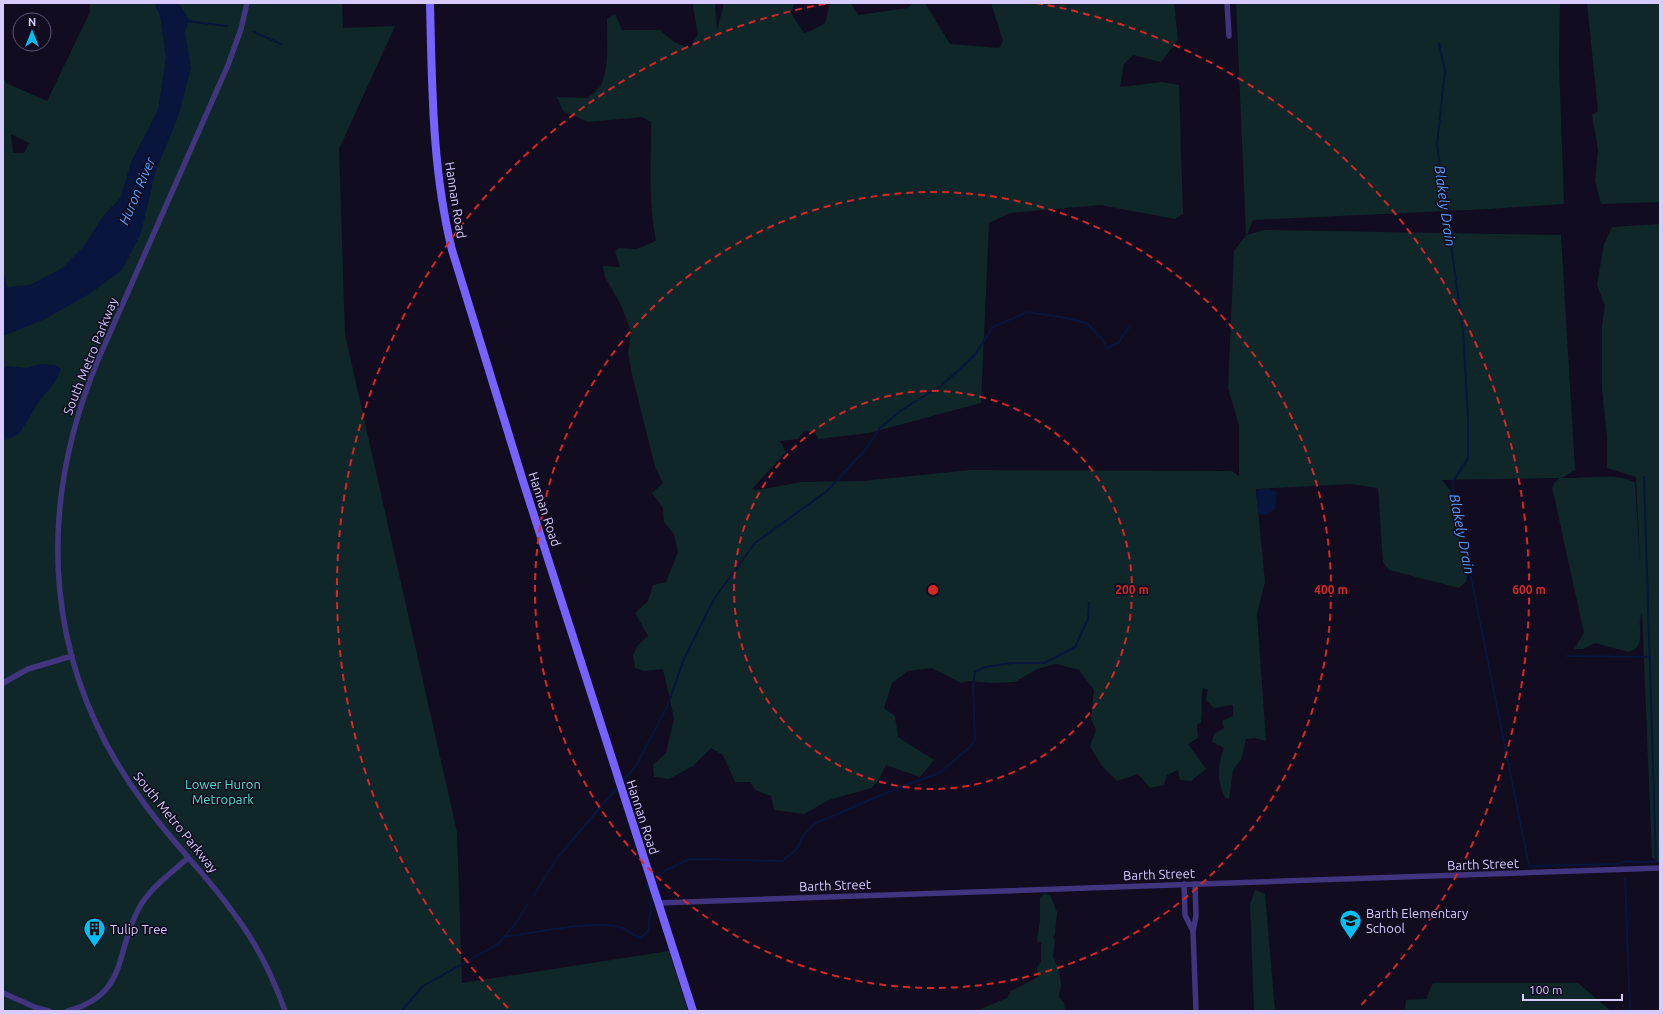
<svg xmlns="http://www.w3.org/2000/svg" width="1663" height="1014" font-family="Ubuntu,sans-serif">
<rect width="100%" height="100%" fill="#110c1f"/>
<g fill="#0f2729" fill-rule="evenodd">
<path d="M90,3h252l1,25 52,-2 -56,123 6,185 112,498 5,151 207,-32 19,60h-685v-935l3,7 41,18 43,-89zM11,134l18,9 -5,10h-11z"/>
<path d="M694,3h21l2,27 7,-27h70l-3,10 13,20 9,-3 12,-7 5,-20h21l7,12 50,-7 5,-5h12l25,41 49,4 4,-7 -12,-38h183l4,37 -17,22 -28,-7 -9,9 -4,23 42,-5 17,3 4,129 -8,5 -75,-14 -90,8 -21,10 -8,180 -112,30 -51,6 -4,-8 -11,1 -5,7 -18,2 6,11 -34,37 6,1 44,-8 60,-1 109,-11 261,1 7,5v-50l-11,-38 6,-137 12,-16 -10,-232h324l-1,59 5,142 -76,5 -235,11 -6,15 17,-5 297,5 14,235 -13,8c19,1 60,-6 73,5l5,79 -4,-85 -29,-9v-31l-5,-48v-63l3,-20 -8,-21 7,-41 8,-17 48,-3v640l-8,-7 -10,-244c-7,13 7,33 -14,39l-33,-9 -12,6h-9l10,-16 -32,-146 3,-5 5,-4 -118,2 8,10 17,86 -1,6 -7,6 -70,-18 -6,-8 -5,-74 -27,-4 -95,5 9,93 -8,32 9,127 -12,-3 -8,1 -5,21 -8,10 -4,29 -4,-1c-8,-18 -8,-31 -1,-50l-12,-6 2,-8 10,-6 -2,-7 11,-5v-11l-19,3 -8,-8 2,-10 -5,-2c-3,11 0,22 -2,34l-4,3 1,13 -10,6 18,25 -15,12 -11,-1 -2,-10 -11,5 -3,10 -14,3 -12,-14 -21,7 -16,-16 -11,-19 6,-16 -5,-11 3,-29 -15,-20 -23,-6 -19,5 -22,13 -22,1 -25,-2 -7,2 -29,-15 -24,3 -16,12 -8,25 11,8 3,21 36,23 -14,17 -34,-12 -8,16 -7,7 -42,12 -25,14 -30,-4 -3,-14 -16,-6 -5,-8h-15l-12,-27 -12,-7 -18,18 -24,13 -15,-2 -1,-12 13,-12 8,-35 -11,-49 -19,2 -9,-3 -2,-13 5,-10 10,-9 -13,-23 13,-12 5,-16 13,-3 12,-30 -4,-18 -10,-12 -1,-14 -11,-15 11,-10 -8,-16 -23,-93 -4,-21 3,-21 -10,-27 -16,-28 -2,-11 17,1 -5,-16 4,-3 17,1 20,-8c-8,-39 -5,-79 -5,-119l-9,-5 -54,5 -25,-11 -6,-14 30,1c4,-3 9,-6 12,-10 11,-15 8,-52 8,-69l8,-5 7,16h38l14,12 16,6 8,-14 -5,-28z"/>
<path d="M1587,3h73v199l-59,2 -6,-23 3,-31 -6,-35 6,-4z"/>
<path d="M1255,890l10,4 10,117h-21l-4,-107z"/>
<path d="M1045,894l5,1 7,17 -2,22 -2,3 2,3 -2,17 6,12 2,16 -2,12 5,6 1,8h-89l31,-13 4,-7 27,-14 -1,-10 4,-6v-18l-4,-2 3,-21v-23z"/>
<path d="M1433,983h145l33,28h-206l1,-11 20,-1z"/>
</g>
<g fill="#08153c">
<path d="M154,3h25l10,17 -4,12 6,36 -13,49 -23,56 -14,60 -19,37 -31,23 -46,26 -42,17v-65l4,16 23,-2 32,-17 22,-22 19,-30 18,-19 10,-35 27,-52 8,-52 -6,-42z"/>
<path d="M40,364l15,1 6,4 -6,13 -15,18 -21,34 -16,7v-73l5,-2 19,2z"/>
<path d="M1260,489h9l8,3 -2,17 -9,6 -7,-1 -1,-2 -2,-20z"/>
</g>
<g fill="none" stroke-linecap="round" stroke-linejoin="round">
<g stroke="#08153c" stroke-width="2">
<path d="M187,21l40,5"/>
<path d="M254,32l27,12"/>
<path d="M1439,44l6,27 -8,73 26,188 5,85v41l-16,25 77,383 88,-2c12,-6 26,1 39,-3l-12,-384"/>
<path d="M1567,656l83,1"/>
<path d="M624,780l13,-16 30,-57 17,-48 30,-60 41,-56 72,-52 39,-42 14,-21 23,-19 38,-23 33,-30 19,-29 35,-15 32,5 27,6 15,16 5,9 11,-5 12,-17"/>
<path d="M655,879l11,-9 24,-11 92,2 15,-12 6,-13 11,-12 86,-37 39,-14 32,-27 4,-7 -2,-52 2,-15 10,-5 27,-4h32l31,-16 13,-28 1,-17"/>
<path d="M1625,879l5,132"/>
<path d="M534,895l23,-37 60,-70"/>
<path d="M504,937c29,-4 88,-17 116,-10 7,2 13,9 21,11l7,-7 4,-36 -5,-10"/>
<path d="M403,1009l20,-23 75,-42 18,-21 11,-18"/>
</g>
<g stroke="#41357f" stroke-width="5.5">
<path d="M247,3l-6,26 -13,36 -130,295c-64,154 -54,311 48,446 28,38 62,71 89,109 22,29 38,62 50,96"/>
<path d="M1227,3l2,33"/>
<path d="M3,683l25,-14 44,-13"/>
<path d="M1184,884l1,31 8,16"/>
<path d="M1195,884l1,32 -3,15 3,80"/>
<path d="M658,903l1002,-35"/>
<path d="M3,993l34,15 12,3"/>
<path d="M68,1011c61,-17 46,-57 71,-103 11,-20 32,-35 49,-50"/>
</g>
<path stroke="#7761ff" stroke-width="8" d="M430,3c2,83 2,166 22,247l71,231 170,530"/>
</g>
<g fill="none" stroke="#d62828" stroke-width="2" stroke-dasharray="7 5">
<circle cx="933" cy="590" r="199"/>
<circle cx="933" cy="590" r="398"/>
<path d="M508 1008A596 596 0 0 1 830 3M1036 3A596 596 0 0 1 1358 1008"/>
</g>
<defs>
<symbol id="school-pin" viewBox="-11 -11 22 30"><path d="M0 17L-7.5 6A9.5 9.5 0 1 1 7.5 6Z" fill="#00bff5" stroke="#110c1f"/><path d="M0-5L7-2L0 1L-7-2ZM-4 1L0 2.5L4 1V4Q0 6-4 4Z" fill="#111"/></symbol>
<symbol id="building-pin" viewBox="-11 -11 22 30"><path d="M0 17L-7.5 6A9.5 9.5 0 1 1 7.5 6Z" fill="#00bff5" stroke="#110c1f"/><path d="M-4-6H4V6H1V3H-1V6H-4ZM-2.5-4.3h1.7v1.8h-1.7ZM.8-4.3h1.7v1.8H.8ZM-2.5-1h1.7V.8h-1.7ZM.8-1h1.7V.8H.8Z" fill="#111"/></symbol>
</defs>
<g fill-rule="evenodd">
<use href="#school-pin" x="1338" y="908" width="25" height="34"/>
<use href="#building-pin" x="82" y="916" width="25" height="34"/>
</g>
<g text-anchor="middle" stroke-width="3" stroke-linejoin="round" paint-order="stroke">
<g font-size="13" fill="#d6caff" stroke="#110c1f">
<text transform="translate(456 200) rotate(81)" y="5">Hannan Road</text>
<text transform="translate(90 356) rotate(-68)" y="5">South Metro Parkway</text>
<text transform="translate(545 509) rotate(72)" y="5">Hannan Road</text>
<text transform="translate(643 817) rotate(72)" y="5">Hannan Road</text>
<text transform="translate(176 822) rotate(51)" y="5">South Metro Parkway</text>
<text transform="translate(1483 864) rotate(-2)" y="5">Barth Street</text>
<text transform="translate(1159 874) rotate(-2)" y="5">Barth Street</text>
<text transform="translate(835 885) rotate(-2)" y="5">Barth Street</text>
</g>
<g font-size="13" fill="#53e1cf" stroke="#110c1f">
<text x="223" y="789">Lower Huron<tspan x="223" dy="15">Metropark</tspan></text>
</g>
<g font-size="13" fill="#d6caff" stroke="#110c1f" text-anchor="start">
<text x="1366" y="918">Barth Elementary<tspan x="1366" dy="15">School</tspan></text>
<text x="110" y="934">Tulip Tree</text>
</g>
<g font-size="14" font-style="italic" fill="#589eff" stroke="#110c1f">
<text transform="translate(137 191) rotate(-67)" y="5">Huron River</text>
<text transform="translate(1445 206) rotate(82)" y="5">Blakely Drain</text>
<text transform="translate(1462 534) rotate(79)" y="5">Blakely Drain</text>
</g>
</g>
<circle cx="933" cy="590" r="6" fill="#d62828" stroke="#110c1f" stroke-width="2"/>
<g font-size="12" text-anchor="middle" font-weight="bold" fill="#d62828" stroke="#110c1f" stroke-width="3" stroke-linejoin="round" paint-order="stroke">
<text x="1132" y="594">200 m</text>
<text x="1331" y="594">400 m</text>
<text x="1529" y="594">600 m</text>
</g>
<rect width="1663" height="1014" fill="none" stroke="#d6caff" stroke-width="8"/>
<g transform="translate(32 32)"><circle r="19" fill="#110c1f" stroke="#605879"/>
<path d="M0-3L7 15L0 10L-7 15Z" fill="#00bff5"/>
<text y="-6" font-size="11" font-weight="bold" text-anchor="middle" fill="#d6caff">N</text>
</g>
<path d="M1523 994v6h99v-6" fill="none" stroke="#d6caff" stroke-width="2"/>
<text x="1529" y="994" font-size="12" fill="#d6caff" stroke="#110c1f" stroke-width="3" paint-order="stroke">100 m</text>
</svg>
